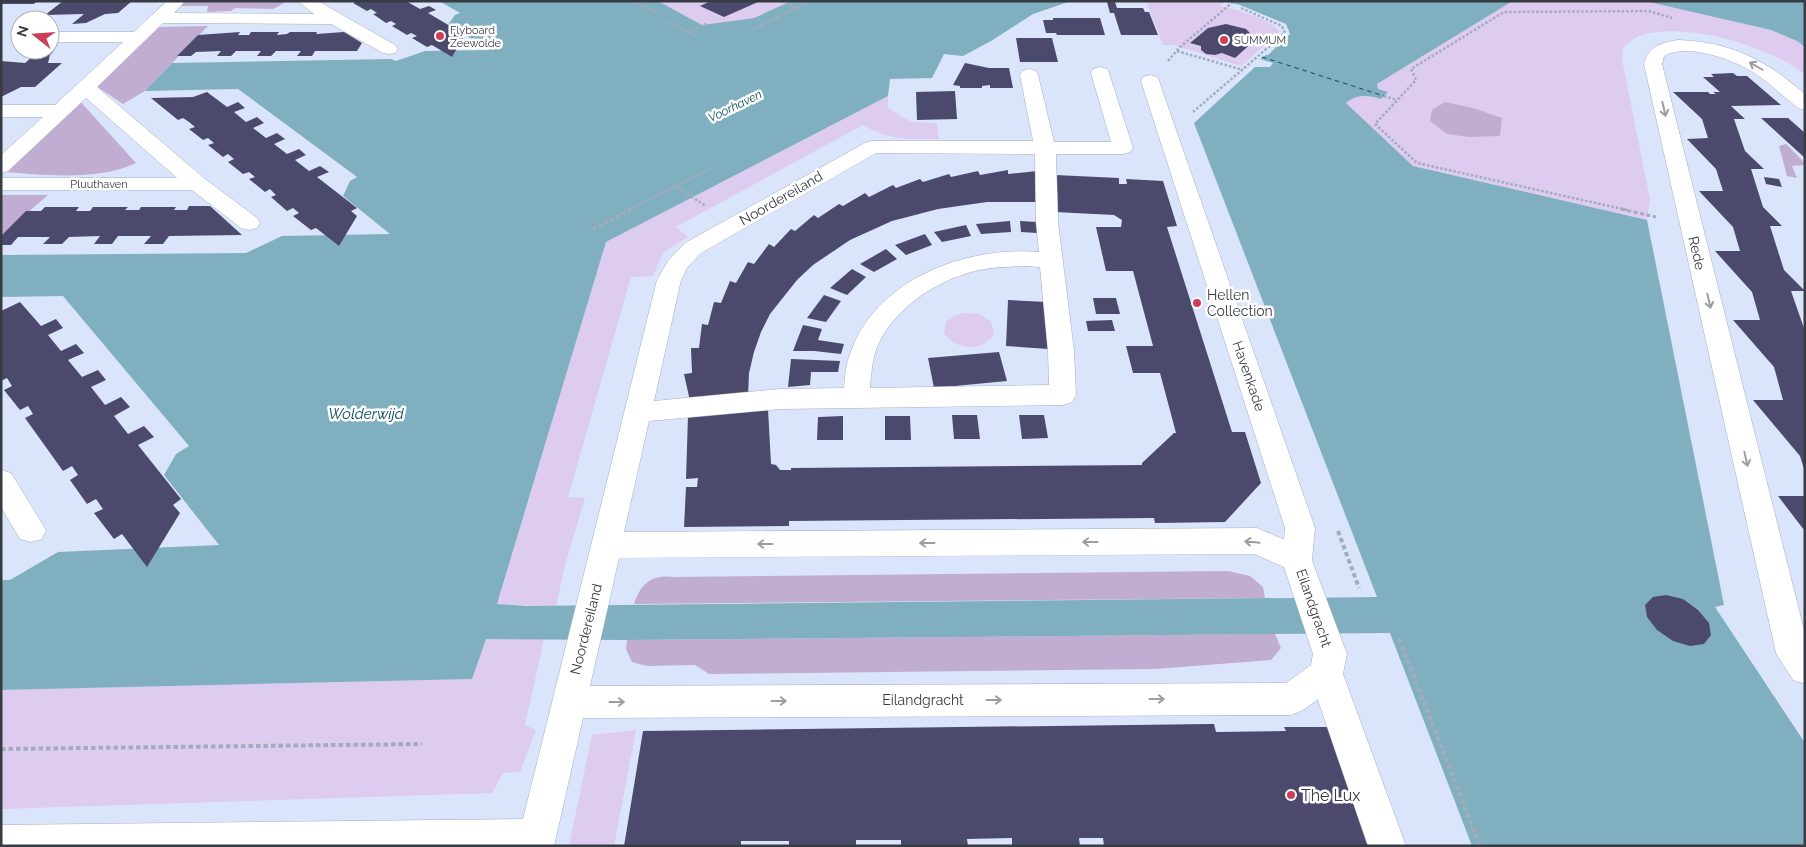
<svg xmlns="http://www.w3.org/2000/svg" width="1806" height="847" font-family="Raleway,sans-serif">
<rect width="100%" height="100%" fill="#dae5fb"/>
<g fill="#decbf0">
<path d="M658,1h133l-37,17 -52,7z"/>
<path d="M1146,1l79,1 -4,4c17,4 49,13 59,26l-39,34 -68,-21h-10z"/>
<path d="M1570,1h75l14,2 112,27 26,11 8,6v27c-38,-28 -113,-51 -160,-40 -8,2 -16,8 -22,14l-1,11 28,141 -3,20 -234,-54 -67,-63c11,-9 23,-8 35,-4l6,-7 -10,-3v-5l134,-82z"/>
<path d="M888,96v12l23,14 26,1 2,16c-32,0 -48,2 -76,-14l-187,102 12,10 -24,15 -11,24 -22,1 -63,220 17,1 -20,67 -9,41 -59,-1 109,-363z"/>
<path d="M964,313l16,1 11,8 3,12c-11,18 -38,17 -50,-1l2,-11 10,-7z"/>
<path d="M485,639h59l-19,86 11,5 -16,42 -17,1 -11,20 -491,16v-119l470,-11z"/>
<path d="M636,730l-22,116h-45l23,-111z"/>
</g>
<g fill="#c1add2">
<path d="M185,1h96l3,2 -11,6 -38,-1 -4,3 -24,1 1,-6h-27z"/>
<path d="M208,26l-63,65 -22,13 -27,-18 63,-59z"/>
<path d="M78,99l58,64c-37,18 -91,12 -131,9z"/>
<path d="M1445,102l28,6 29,10 -2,18 -31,1 -22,-3 -17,-13 2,-11z"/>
<path d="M1786,144l19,19v2l-13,1 5,12 -10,-2 -8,-30z"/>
<path d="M1,195h47l-47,41z"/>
<path d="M1228,571l22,5 13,11 2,11 -631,6c7,-22 19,-30 41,-27z"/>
<path d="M1275,634l6,14 -10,12 -116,9 -446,5 -14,-9 -48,1 -15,-4 -6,-13 1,-9z"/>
</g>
<g fill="#80b0c0">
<path d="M439,1h219l44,24 52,-7 37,-17h296h-16l-38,13 -42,27 -28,15 -19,-2 -12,24 -42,1 -2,17 -282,146 -109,362 29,2 851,-9 -183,-474 61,-56h15l3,-4 -13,-4 6,-4h2l22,-21 -4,-10 -46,-19 -17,-4h347l-59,1 -134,82 1,5 10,3 -7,7c-13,-4 -24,-5 -35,4l67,63 234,54 77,385 -9,2 90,136v103h-333l-82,-213 -763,7 -141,-1 -14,40 -471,11v-110h9l48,-28 161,-7 -55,-70 12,-21 13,-8 -126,-150 -62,1v-42l245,-2 36,-17 108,-2 -47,-38 7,-15 7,-4 -119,-88 -93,2 27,-28 219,-4 5,2 29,-10 65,-1 -42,-25 7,-10 5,-2z"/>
<path d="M1645,1h160v46l-8,-6 -26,-11z"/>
</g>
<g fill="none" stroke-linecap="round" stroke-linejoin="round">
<path stroke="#054c5e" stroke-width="1" stroke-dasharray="4.5 4" stroke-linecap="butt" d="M1262,57l122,39"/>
</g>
<g fill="#4c4a6c">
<path d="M1,1h36l-3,3h-33z"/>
<path d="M63,1h69l-14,12 -13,1 -19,9 -14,1 12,-10 -39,1z"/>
<path d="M358,1h48l14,8 9,-3 7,4 -8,3 34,20 -4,2 5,3 -11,19 -20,-12 -5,2 -15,-9 5,-2 -6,-3 -4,2 -15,-9 4,-2 -5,-3 -5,2 -13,-9 4,-1 -6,-4 -4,2 -14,-8z"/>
<path d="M711,1h44l3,1 -34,15 -24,-11z"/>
<path d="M1107,2h8l2,6h26l2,4h4l9,23h-37l-7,-22h-4z"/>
<path d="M1053,18h47l5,17h-48l-1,-2h-10l-3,-13h10z"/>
<path d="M1226,24l20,5 9,9 -1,3 -19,17 -13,-5 -7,2 -9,-1 -5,-4v-4l-11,-3 18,-15z"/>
<path d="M240,32l-2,3h11l2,-3h28l-2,3 10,-1 3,-2h27l-1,2 28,-2 18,11 -5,8h-42l-3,5h-15l4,-5h-25l-5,5h-14l4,-5h-25l-5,5h-14l4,-5 -25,1 -5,4h-14l21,-21z"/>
<path d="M1016,38h36l6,24h-38z"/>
<path d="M38,52h15l-3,3 -2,8h14l-27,24h-14l-20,10v-36l24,2z"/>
<path d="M965,63l24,5h20l4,20h-23v-3l-8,1v2h-22v-2l-7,-1z"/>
<path d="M1733,73l4,3h10l34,29 -50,1 14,13h-11l11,32 19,18h-13l12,38 19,19h-12l14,44 21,21h-14l14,40v141l-5,-16 -47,-56h30l-9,-33 -41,-47h27l-8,-28 -37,-41h25l-7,-24 -34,-36h24l-7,-22 -29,-30 21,-1 -6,-19 -29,-27h35l2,2h6l-3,-2h7l-17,-15h11l-3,-3z"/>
<path d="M955,91l2,28 -40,1 -1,-28z"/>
<path d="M207,92l20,15 11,-5 7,6 -11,4 12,10 11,-5 7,6 -11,5 13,10 11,-5 8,6 -11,5 13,10 12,-5 7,6 -11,5 14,11 11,-5 9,6 -12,5 40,31 -6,3 6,5 -18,30 -23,-18 -5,2 -18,-14 6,-3 -6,-5 -6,3 -16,-14 5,-2 -6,-6 -5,3 -16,-13 6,-2 -6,-5 -6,2 -15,-12 6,-3 -6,-5 -5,3 -15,-12 6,-2 -6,-5 -5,2 -14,-11 6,-2 -6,-5 -6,-4 -5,2 -27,-22 42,-1z"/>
<path d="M1761,118h27l17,15v25z"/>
<path d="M1008,170v4l29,-3 1,31h-51l-49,7 -46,12 -42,19 -37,25 -16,15 -27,34 -9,18 -7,20 -5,21 -1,23 -58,5 -6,-27 8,-1 -1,-25h8l3,-24 6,1 6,-23 7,1 9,-22 6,2 12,-21 6,2 15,-20 5,3 17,-18 4,2 19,-16 4,3 21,-14 4,2 22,-13 4,4 24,-12 3,3 24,-9 3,3 26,-8 2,3 27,-6 2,4z"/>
<path d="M1055,175l64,3v6h8l-1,-5 37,2 14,45 -10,1 65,205h13l16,51 -36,39 -70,1 -1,-5 -365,3v5l-105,1 2,-40h11l1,-9 -12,1 2,-63 80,-7 3,55 5,1 4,5h11v-2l351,-3v-2l32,-30h2l-16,-60h-27l-7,-27h27l-20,-75h-27l-10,-44h25l1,-7 -8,-5 -59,-3z"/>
<path d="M1764,177l15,2 3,8 -16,-3z"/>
<path d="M189,206h21l32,29 -73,1 -6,8h-19l7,-8h-33l-6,8h-18l6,-8 -31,1 -7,7h-19l7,-7h-32l-7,8h-10v-9l25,-25h15l4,-4h34l-3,4h14l3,-4h35l-3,3h14l2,-3h35l-2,3h13z"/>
<path d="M1010,221l1,11 -30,2 -5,-10z"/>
<path d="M1020,221l17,1v11l-16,-1z"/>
<path d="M966,225l5,11 -29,6 -8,-10z"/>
<path d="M925,234l7,11 -26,10 -11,-10z"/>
<path d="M886,249l11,10 -23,13 -14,-8z"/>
<path d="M852,269l14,8 -19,18 -17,-7z"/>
<path d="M824,295l17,6 -15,21 -19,-4z"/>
<path d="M1093,298h23l4,16h-24z"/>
<path d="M1008,300l39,2 1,47 -42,-3z"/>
<path d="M20,302l21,24 15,-7 7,9 -15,7 13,16 15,-7 8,9 -16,7 14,17 16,-7 8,10 -15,7 14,18 16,-8 9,10 -16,9 14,18 16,-8 10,11 -16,8 43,54 -8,6 7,8 -33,54 -25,-33 -8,5 -20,-26 9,-4 -7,-10 -9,5 -17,-24 8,-5 -6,-9 -9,5 -38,-53 8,-4 -5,-8 -8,4 -16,-20 8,-4 -5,-8 -6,3v-70z"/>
<path d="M1112,320l3,11h-27l-2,-10z"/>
<path d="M803,325l19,4 -4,11 26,4 -3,10 -27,-3h-21z"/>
<path d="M999,352l8,29 -73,7 -6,-30z"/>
<path d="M791,359l49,2 -2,11h-27l-1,13 -22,2z"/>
<path d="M952,415h25l3,24h-26z"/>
<path d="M1019,415h25l4,23 -26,1z"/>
<path d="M843,416v24h-26l1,-23z"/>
<path d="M885,416h25l1,24h-26z"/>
<path d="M1778,496h27v35l-4,-5z"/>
<path d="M1666,595l17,4 15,11 11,13 2,12 -7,9 -14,2 -17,-5 -16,-11 -10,-13 -2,-12 8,-8z"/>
<path d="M1209,724h5l2,8 70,-1 -2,-4h50l38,119h-268l-1,-8h-24l1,8h-68v-8l-45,1 1,7h-67v-6h-45v6h-67v-5h-48v5h-117l19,-115z"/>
</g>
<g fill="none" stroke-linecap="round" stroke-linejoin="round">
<defs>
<g id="pedestrian">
<path d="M1150,75l7,2 2,4 156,447 -3,31 -4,9 -11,4 -11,-4 -4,-9 3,-31 -144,-447 2,-4z"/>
<path d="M1326,659l12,4 5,11 63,172h-38l-59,-172 5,-11z"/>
</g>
<g id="minor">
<path d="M167,1h18l-11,12 140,1 -16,-13h20l77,44 3,4 -3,4 -6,1 -6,-1 -52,-29 -168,-1 -66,64 108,92 52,39 3,5 -3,5 -8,2 -8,-2 -49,-38h-191v-12h176l-91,-80 -78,73 -7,2v-18l42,-38h-42v-12h54l68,-63h-73v-10h84z"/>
<path d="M1678,40c54,2 87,20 127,54v16l-7,-2c-14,-11 -27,-24 -42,-34 -21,-14 -69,-32 -92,-18l-2,8 143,570v50l-12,-4 -17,-27 -132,-589c5,-18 17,-21 34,-24z"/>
<path d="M1100,67l7,2 2,4 24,75 -3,4 -7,2h-67l2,68 16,129 2,44 -4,7 -9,3 -283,4 -131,12 -25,111 633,-4 51,22 39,104 -4,20 -5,11 -35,25 -12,5 -708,3 -29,128h-553v-21l522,-6 134,-539 11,-19 17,-18 180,-100 7,-2h161l-13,-66 2,-4 7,-2 7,2 2,4 16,67h57l-20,-69 2,-4zM876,153l159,1 1,68 3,30c-72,-6 -161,26 -188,99 -5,12 -6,25 -7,37l-64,1 -126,12 27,-121 6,-12 14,-15zM1025,266l15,1 8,84 1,34 -179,3c1,-13 2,-26 6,-38 15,-40 59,-69 99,-79 17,-4 33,-4 50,-5zM1254,554l30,13 29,87 -2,11 -25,18 -696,3 29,-128z"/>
<path d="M1,470l10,3 35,57 -4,9 -11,3 -11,-3 -19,-32z"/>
</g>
</defs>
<use href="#pedestrian" stroke="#a3adc2" stroke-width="1"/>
<use href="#minor" stroke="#a3adc2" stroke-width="1"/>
<g stroke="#a3acbd" stroke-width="2.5" stroke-dasharray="2.5 2" stroke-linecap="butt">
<path d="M633,1l22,11"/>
<path d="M782,1l15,7"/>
<path d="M668,22l28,14"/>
<path d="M752,30l59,-29"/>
<path d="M688,32l18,-8"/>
<path d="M1177,51l66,19"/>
<path d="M1168,61l11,-13 55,-47"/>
<path d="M1384,96l13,4"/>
<path d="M1193,112l92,-79 -3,-7 -41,-18"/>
<path d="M676,187l30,19"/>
<path d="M629,210l85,-43"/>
<path d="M1627,210l-210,-47 -42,-39 41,-44 -5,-11 93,-57 145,-1 23,7"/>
</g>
<g stroke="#a3acbd" stroke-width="3" stroke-dasharray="4 2.5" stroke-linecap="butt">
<path d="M1621,209l35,8"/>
<path d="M593,229l39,-20"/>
</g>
<g stroke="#a3acbd" stroke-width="4" stroke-dasharray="4.5 3" stroke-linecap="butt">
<path d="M1338,531l21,57"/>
<path d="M1399,639l81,207"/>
<path d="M1,749l421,-5"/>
</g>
<use href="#pedestrian" fill="#fff" fill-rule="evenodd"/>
<use href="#minor" fill="#fff" fill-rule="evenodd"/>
</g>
<defs><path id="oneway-shaft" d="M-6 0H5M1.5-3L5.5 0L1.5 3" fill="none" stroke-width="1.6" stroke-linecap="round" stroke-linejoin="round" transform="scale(1.25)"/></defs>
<g stroke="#9b9da1">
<use href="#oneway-shaft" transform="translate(1756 66) rotate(-150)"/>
<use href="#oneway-shaft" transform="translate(1664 109) rotate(77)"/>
<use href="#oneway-shaft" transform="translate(1709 301) rotate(77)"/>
<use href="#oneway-shaft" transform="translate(1746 459) rotate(77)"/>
<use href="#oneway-shaft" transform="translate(1090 542) rotate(180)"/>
<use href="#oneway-shaft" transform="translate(1252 542) rotate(-174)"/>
<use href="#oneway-shaft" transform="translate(927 543) rotate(180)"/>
<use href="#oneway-shaft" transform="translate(765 544) rotate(180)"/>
<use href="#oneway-shaft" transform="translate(1157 699)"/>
<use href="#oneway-shaft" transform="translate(994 700)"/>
<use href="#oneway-shaft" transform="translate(779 701)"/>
<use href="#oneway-shaft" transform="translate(617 702)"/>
</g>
<g fill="#ce3e59" stroke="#fff" stroke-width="2">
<circle cx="440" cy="36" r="5"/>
<circle cx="1224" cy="40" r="5"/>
<circle cx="1197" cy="303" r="5"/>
<circle cx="1291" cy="795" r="5"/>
</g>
<g text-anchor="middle" stroke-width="5" stroke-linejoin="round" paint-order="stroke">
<g font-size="11" fill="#373b43" stroke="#fff" text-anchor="start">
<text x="450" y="34">Flyboard<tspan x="450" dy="13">Zeewolde</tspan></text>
<text x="1234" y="44">SUMMUM</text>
</g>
<g font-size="11" fill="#373b43" stroke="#fff">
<text x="99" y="188">Pluuthaven</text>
</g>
<g font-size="12" font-style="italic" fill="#054c5e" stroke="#fff">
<text transform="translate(735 106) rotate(-26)" y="4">Voorhaven</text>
</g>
<g font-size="14" fill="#373b43" stroke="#fff">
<text transform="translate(781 198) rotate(-30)" y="5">Noordereiland</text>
<text transform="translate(1697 253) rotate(77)" y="5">Rede</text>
<text transform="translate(1249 376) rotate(71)" y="5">Havenkade</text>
<text transform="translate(1314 608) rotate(71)" y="5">Eilandgracht</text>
<text transform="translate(586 629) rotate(-76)" y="5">Noordereiland</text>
<text x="923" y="705">Eilandgracht</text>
</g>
<g font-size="14" fill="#373b43" stroke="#fff" text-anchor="start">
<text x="1207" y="300">Hellen<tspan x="1207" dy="16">Collection</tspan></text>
</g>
<g font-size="15" font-style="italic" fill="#054c5e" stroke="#fff">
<text x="366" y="419">Wolderwijd</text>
</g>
<g font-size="16" fill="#373b43" stroke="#fff" text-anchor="start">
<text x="1301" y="801">The Lux</text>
</g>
</g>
<rect width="1806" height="847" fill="none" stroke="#373b43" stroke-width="5"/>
<g transform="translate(35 35) rotate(287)"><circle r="24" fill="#ffffff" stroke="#afb1b4"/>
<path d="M0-4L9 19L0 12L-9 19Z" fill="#ce3e59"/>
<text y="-8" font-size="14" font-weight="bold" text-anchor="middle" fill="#373b43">N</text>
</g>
</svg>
